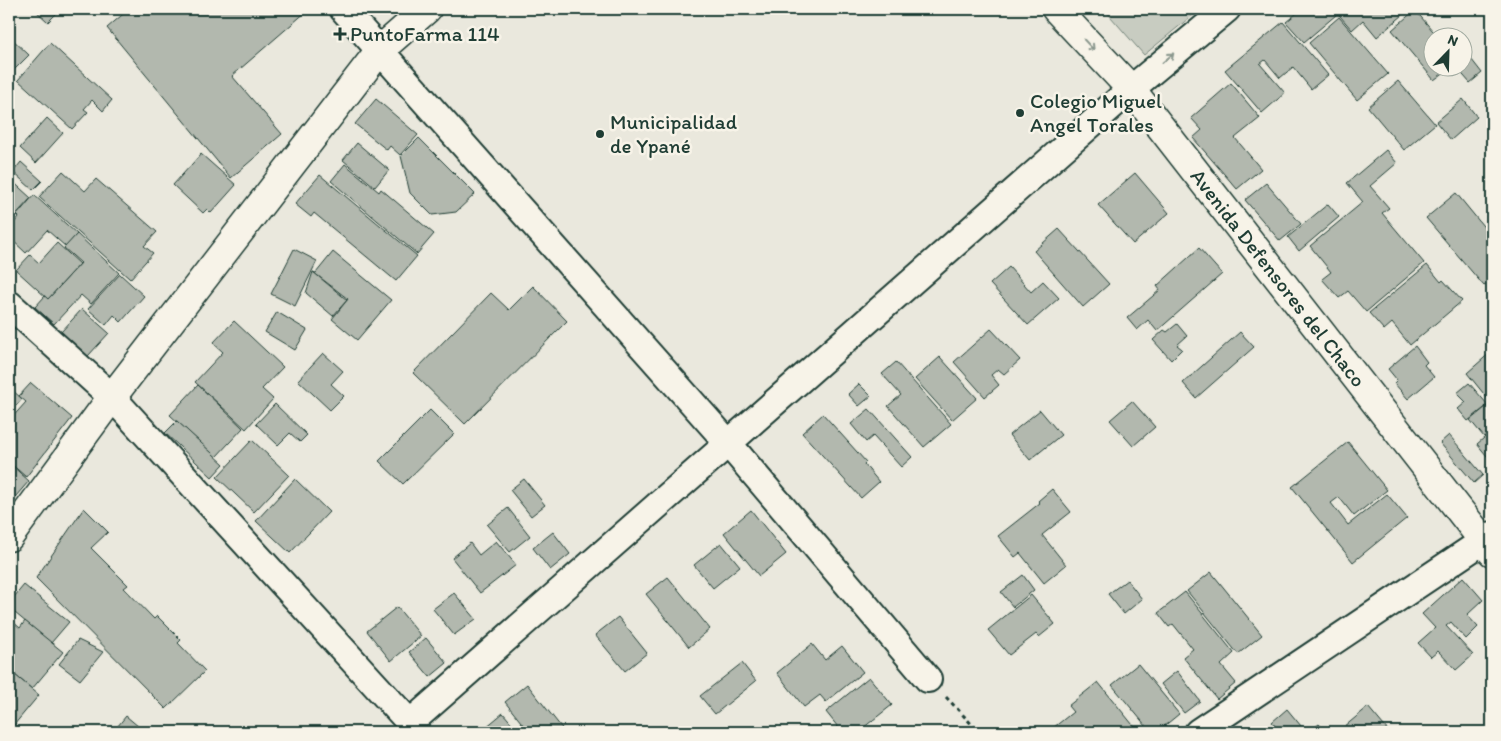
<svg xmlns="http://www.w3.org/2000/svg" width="1501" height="741" font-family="Itim,sans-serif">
<rect width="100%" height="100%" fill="#eae8dd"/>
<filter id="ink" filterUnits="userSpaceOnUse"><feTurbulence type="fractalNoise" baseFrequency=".02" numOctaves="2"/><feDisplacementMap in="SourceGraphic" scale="10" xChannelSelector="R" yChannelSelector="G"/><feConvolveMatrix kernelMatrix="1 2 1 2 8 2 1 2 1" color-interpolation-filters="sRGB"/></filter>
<g filter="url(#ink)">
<path fill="#c8ccc1" stroke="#74847a" d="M1104,9h96l-56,46z"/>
<g fill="#b2b8ae" stroke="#1f3d34">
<path d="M34,9h27l-13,13z"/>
<path d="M129,9h176l2,2 -75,65 50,58 -51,44 -124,-150z"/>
<path d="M1302,9h29l5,6 -32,27 -18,-20z"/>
<path d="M1334,9h64l5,6 -26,22 -14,-17 -11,10z"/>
<path d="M1415,10l24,28h-5v30h16l-16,12 -42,-50z"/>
<path d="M1339,17l49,57 -31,26 -48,-57z"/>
<path d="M1283,22l45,53 -17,14 -18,-22 -13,11 -15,-18 -5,4 25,29 -23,20 -37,-43z"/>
<path d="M9,36l20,19 -20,20z"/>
<path d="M50,43l62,57 -9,11 -11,-11 -8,9 4,3 -16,17 -54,-49z"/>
<path d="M1468,55l14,18 -12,10 -13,-15h7v-9z"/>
<path d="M1398,81l37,43 -31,26 -36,-43z"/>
<path d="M1231,83l29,35 -25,20 26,31 -24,20 -44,-51 9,-8 -11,-12z"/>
<path d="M376,99l42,36 -18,20 -10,-9 -3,4 -32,-26z"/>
<path d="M1463,99l14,18 -26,23 -15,-18z"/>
<path d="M47,118l16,15 -27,30 -16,-15z"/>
<path d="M419,138l56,56 -19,18 -24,3 -22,-22 -9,-37z"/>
<path d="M357,143l32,27 -14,17 -32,-27z"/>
<path d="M1386,150l11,13 -27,23 19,22 -7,5 42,50 -58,49 -18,-21 -9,7 -17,-19 9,-7 -21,-26 53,-44 -16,-19z"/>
<path d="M201,154l35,31 -25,28 -4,-4 -4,4 -30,-28z"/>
<path d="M21,162l21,19 -9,9 -20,-18z"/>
<path d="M345,164l34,28 2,-3 53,45 -17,20 -86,-73z"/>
<path d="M63,171l22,20 11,-12 61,53 -13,14 9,7 -23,26 -91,-82z"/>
<path d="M1135,173l34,40 -36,31 -35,-39z"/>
<path d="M320,175l97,81 -21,25 -82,-68 -3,4 -16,-13z"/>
<path d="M9,178l22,20 -22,24z"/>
<path d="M1266,183l35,41 -21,17 -35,-41z"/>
<path d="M1456,193l36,44v42l-8,7 -58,-68z"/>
<path d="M34,195l43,39 -11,13 -19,-17 -21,23 -17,-16v-8l10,-12 -2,-2z"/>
<path d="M1328,204l11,13 -40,34 -11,-14z"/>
<path d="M1059,229l50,55 -26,23 -49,-56z"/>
<path d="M77,234l42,39 -28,31 -10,-9 -27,29 -19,-17 10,-11 3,3 33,-36 -17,-15z"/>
<path d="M57,243l23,21 -32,35 -32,-29 14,-15 9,8z"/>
<path d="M1199,248l23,26 -65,57 -9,-11 -11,10 -10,-12 33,-28 -3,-4z"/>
<path d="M294,249l23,12 -22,45 -24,-12z"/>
<path d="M333,252l58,48 -34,40 -25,-21 16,-20 -35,-27 3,1z"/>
<path d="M1427,265l14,17 2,-2 19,21 -52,44 -18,-22 -8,7 -15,-17z"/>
<path d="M1009,267l22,25 12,-11 16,17 -31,27 -38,-41z"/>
<path d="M313,272l34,28 -14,16 -27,-23z"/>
<path d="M120,274l24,22 -23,26 -7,-7 -8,10 -18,-16z"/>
<path d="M533,286l34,35 -102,103 -52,-51 78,-80 18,17z"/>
<path d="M82,309l27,24 -21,23 -27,-24z"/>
<path d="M277,312l30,18 -12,20 -30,-18z"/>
<path d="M234,321l49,46 -21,22 11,10 -27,30 -51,-47 28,-30 -10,-9z"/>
<path d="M1177,324l10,12 -10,9 5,4 -11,11 -18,-20 11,-10 3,2z"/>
<path d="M991,329l29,31 -16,14 -6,-5 -7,6 8,10 -14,12 -31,-35z"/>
<path d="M1240,332l14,15 -58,51 -13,-15z"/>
<path d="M1415,346l12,16 -3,3 10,12 -26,22 -14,-16 3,-3 -9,-11z"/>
<path d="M1492,351v53l-25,-31z"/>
<path d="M323,353l20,18 -12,13 13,12 -14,14 -32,-30z"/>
<path d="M940,357l37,41 -25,22 -37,-41z"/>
<path d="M896,362l55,62 -27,23 -36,-41 13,-11 -19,-21z"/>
<path d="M31,383l41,35 -46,59 -17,-15v-41l17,-19 -7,-6z"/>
<path d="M1469,383l19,22 -20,16 -10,-12 8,-7 -9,-9z"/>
<path d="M859,384l12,12 -12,10 -11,-12z"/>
<path d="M198,385l45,43 -27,29 -46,-42z"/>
<path d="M9,387l13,12 -13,15z"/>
<path d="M1132,401l23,26 -22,19 -23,-26z"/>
<path d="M1491,403l1,27 -8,7 -14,-17z"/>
<path d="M275,404l32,31 -7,7 -10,-9 -12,12 -22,-21z"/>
<path d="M869,409l43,48 -11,10 -28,-31 -7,6 -15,-18z"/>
<path d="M430,410l24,24 -51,50 -24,-23z"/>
<path d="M1040,410l21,25 -31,25 -21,-25z"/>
<path d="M823,414l43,48 -2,2 15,18 -18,16 -59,-65z"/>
<path d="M177,421l47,43 -12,13 -47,-44z"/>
<path d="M1491,432l1,2v28l-15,-18z"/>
<path d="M1449,435l34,40 -9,8 -34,-40z"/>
<path d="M252,440l37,35 -35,37 -37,-35z"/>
<path d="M1348,442l39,48 -33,26 -15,-19 -8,6 17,22 39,-31 20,24 -54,44 -61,-75z"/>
<path d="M9,463l20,18 -20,23z"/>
<path d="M295,479l34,33 -39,41 -34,-32z"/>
<path d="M524,479l21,26 -14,11 -21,-26z"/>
<path d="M1052,489l19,23 -29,23 24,30 -22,18 -24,-30 -5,4 -17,-21 42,-33 -2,-2z"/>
<path d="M84,508l24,24 -17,16 37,37 -4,3 30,31 3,-3 24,24 -3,3 27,28 -39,38 -130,-131z"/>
<path d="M508,508l22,28 -20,16 -23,-27z"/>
<path d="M751,510l35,44 -27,22 -35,-43z"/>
<path d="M553,532l17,22 -20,16 -17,-22z"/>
<path d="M496,541l20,24 -36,28 -28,-35 18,-15 9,12z"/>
<path d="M721,543l19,23 -27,22 -19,-23z"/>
<path d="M1211,572l51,63 -24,19 -51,-63z"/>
<path d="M1023,575l11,15 -21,17 -12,-15z"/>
<path d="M668,577l42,52 -21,18 -43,-53z"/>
<path d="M1463,577l20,23 -16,15 11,12 -12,12 -15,-17 -5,4 27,29 -17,15 -18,-19 -7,6 -13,-14 17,-15 -13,-14z"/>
<path d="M1127,580l15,19 -18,15 -16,-20z"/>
<path d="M24,585l45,37 -18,21 -42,-35v-5z"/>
<path d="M1185,592l49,61 -13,12 15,18 -19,16 -34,-42 10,-8 -20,-25 -4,3 -11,-14z"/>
<path d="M454,593l22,26 -22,16 -21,-26z"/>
<path d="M1031,595l24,29 -16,13 -3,-3 -27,21 -21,-25z"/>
<path d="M397,607l24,29 -30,25 -24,-30z"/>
<path d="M618,617l29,36 -22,18 -30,-36z"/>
<path d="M11,620l9,8 5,-7 38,31 -31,37 -23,-19v-48z"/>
<path d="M426,638l21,25 -17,14 -21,-25z"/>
<path d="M78,640l25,12 -23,28 -21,-16z"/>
<path d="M812,644l13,16 17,-14 21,26 -37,30 -6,-7 -16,12 -27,-34z"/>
<path d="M742,663l14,18 -41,33 -15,-18z"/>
<path d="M1138,664l41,50 -22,18h-6l-39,-47z"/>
<path d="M9,670l30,25 -30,36z"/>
<path d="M1177,671l23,30 -16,12 -23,-29z"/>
<path d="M869,677l23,28 -34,27h-16l-16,-20z"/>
<path d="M1098,682l39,48 -3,2h-86l25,-20 -5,-6z"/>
<path d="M527,684l38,48h-36l-24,-30z"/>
<path d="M1368,707l21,25h-51z"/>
<path d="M1287,709l19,23h-26l-8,-10z"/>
<path d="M503,713l16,19h-39z"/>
<path d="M126,716l19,16h-32z"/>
<path d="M1319,724l8,8h-18z"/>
</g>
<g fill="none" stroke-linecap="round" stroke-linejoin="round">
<defs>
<g id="minor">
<path d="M343,9l385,434 200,236"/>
<path d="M9,304l103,93 298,326 6,9"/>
<path d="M410,723l721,-634 96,-80"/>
<path d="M1198,732l294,-197"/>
</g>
<g id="secondary">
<path d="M1056,9l75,80 361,463"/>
<path d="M9,537l103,-140 268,-347 47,-41"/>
</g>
</defs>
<use href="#minor" stroke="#1f3d34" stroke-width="30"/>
<use href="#secondary" stroke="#1f3d34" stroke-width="31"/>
<path stroke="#1f3d34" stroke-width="3" stroke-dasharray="4 4" stroke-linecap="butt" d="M946,697l33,35"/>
<use href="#minor" stroke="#f7f3e8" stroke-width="26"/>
<use href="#secondary" stroke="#f7f3e8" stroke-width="28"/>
</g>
<defs><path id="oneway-shaft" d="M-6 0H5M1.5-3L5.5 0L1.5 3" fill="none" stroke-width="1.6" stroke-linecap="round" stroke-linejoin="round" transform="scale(1.25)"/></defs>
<g stroke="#8b988e">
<use href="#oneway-shaft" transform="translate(1089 45) rotate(47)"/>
<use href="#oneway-shaft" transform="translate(1168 58) rotate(-40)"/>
</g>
</g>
<g fill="#1f3d34" stroke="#f7f3e8" stroke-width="2">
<path d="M337.5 26.5h5v5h5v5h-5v5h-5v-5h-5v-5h5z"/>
<circle cx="1020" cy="113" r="5"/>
<circle cx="600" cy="134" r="5"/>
</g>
<g text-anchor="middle" stroke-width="5" stroke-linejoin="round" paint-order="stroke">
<g font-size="21" fill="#1f3d34" stroke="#f7f3e8" text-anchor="start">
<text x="350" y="41">PuntoFarma 114</text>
<text x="1030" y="108">Colegio Miguel<tspan x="1030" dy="24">Angel Torales</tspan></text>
<text x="610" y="129">Municipalidad<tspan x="610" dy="24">de Ypané</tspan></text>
</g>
<g font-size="21" fill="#1f3d34" stroke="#f7f3e8">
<text transform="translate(1278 278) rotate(52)" y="7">Avenida Defensores del Chaco</text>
</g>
</g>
<rect width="1501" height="741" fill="none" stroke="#f7f3e8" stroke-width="30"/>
<rect x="15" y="15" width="1471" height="711" fill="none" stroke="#1f3d34" stroke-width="2" filter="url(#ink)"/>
<g transform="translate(1448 52) rotate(23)"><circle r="24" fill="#f7f3e8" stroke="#a1aaa0"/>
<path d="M0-4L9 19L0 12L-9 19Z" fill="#1f3d34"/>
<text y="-8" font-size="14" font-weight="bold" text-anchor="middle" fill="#1f3d34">N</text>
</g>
</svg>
